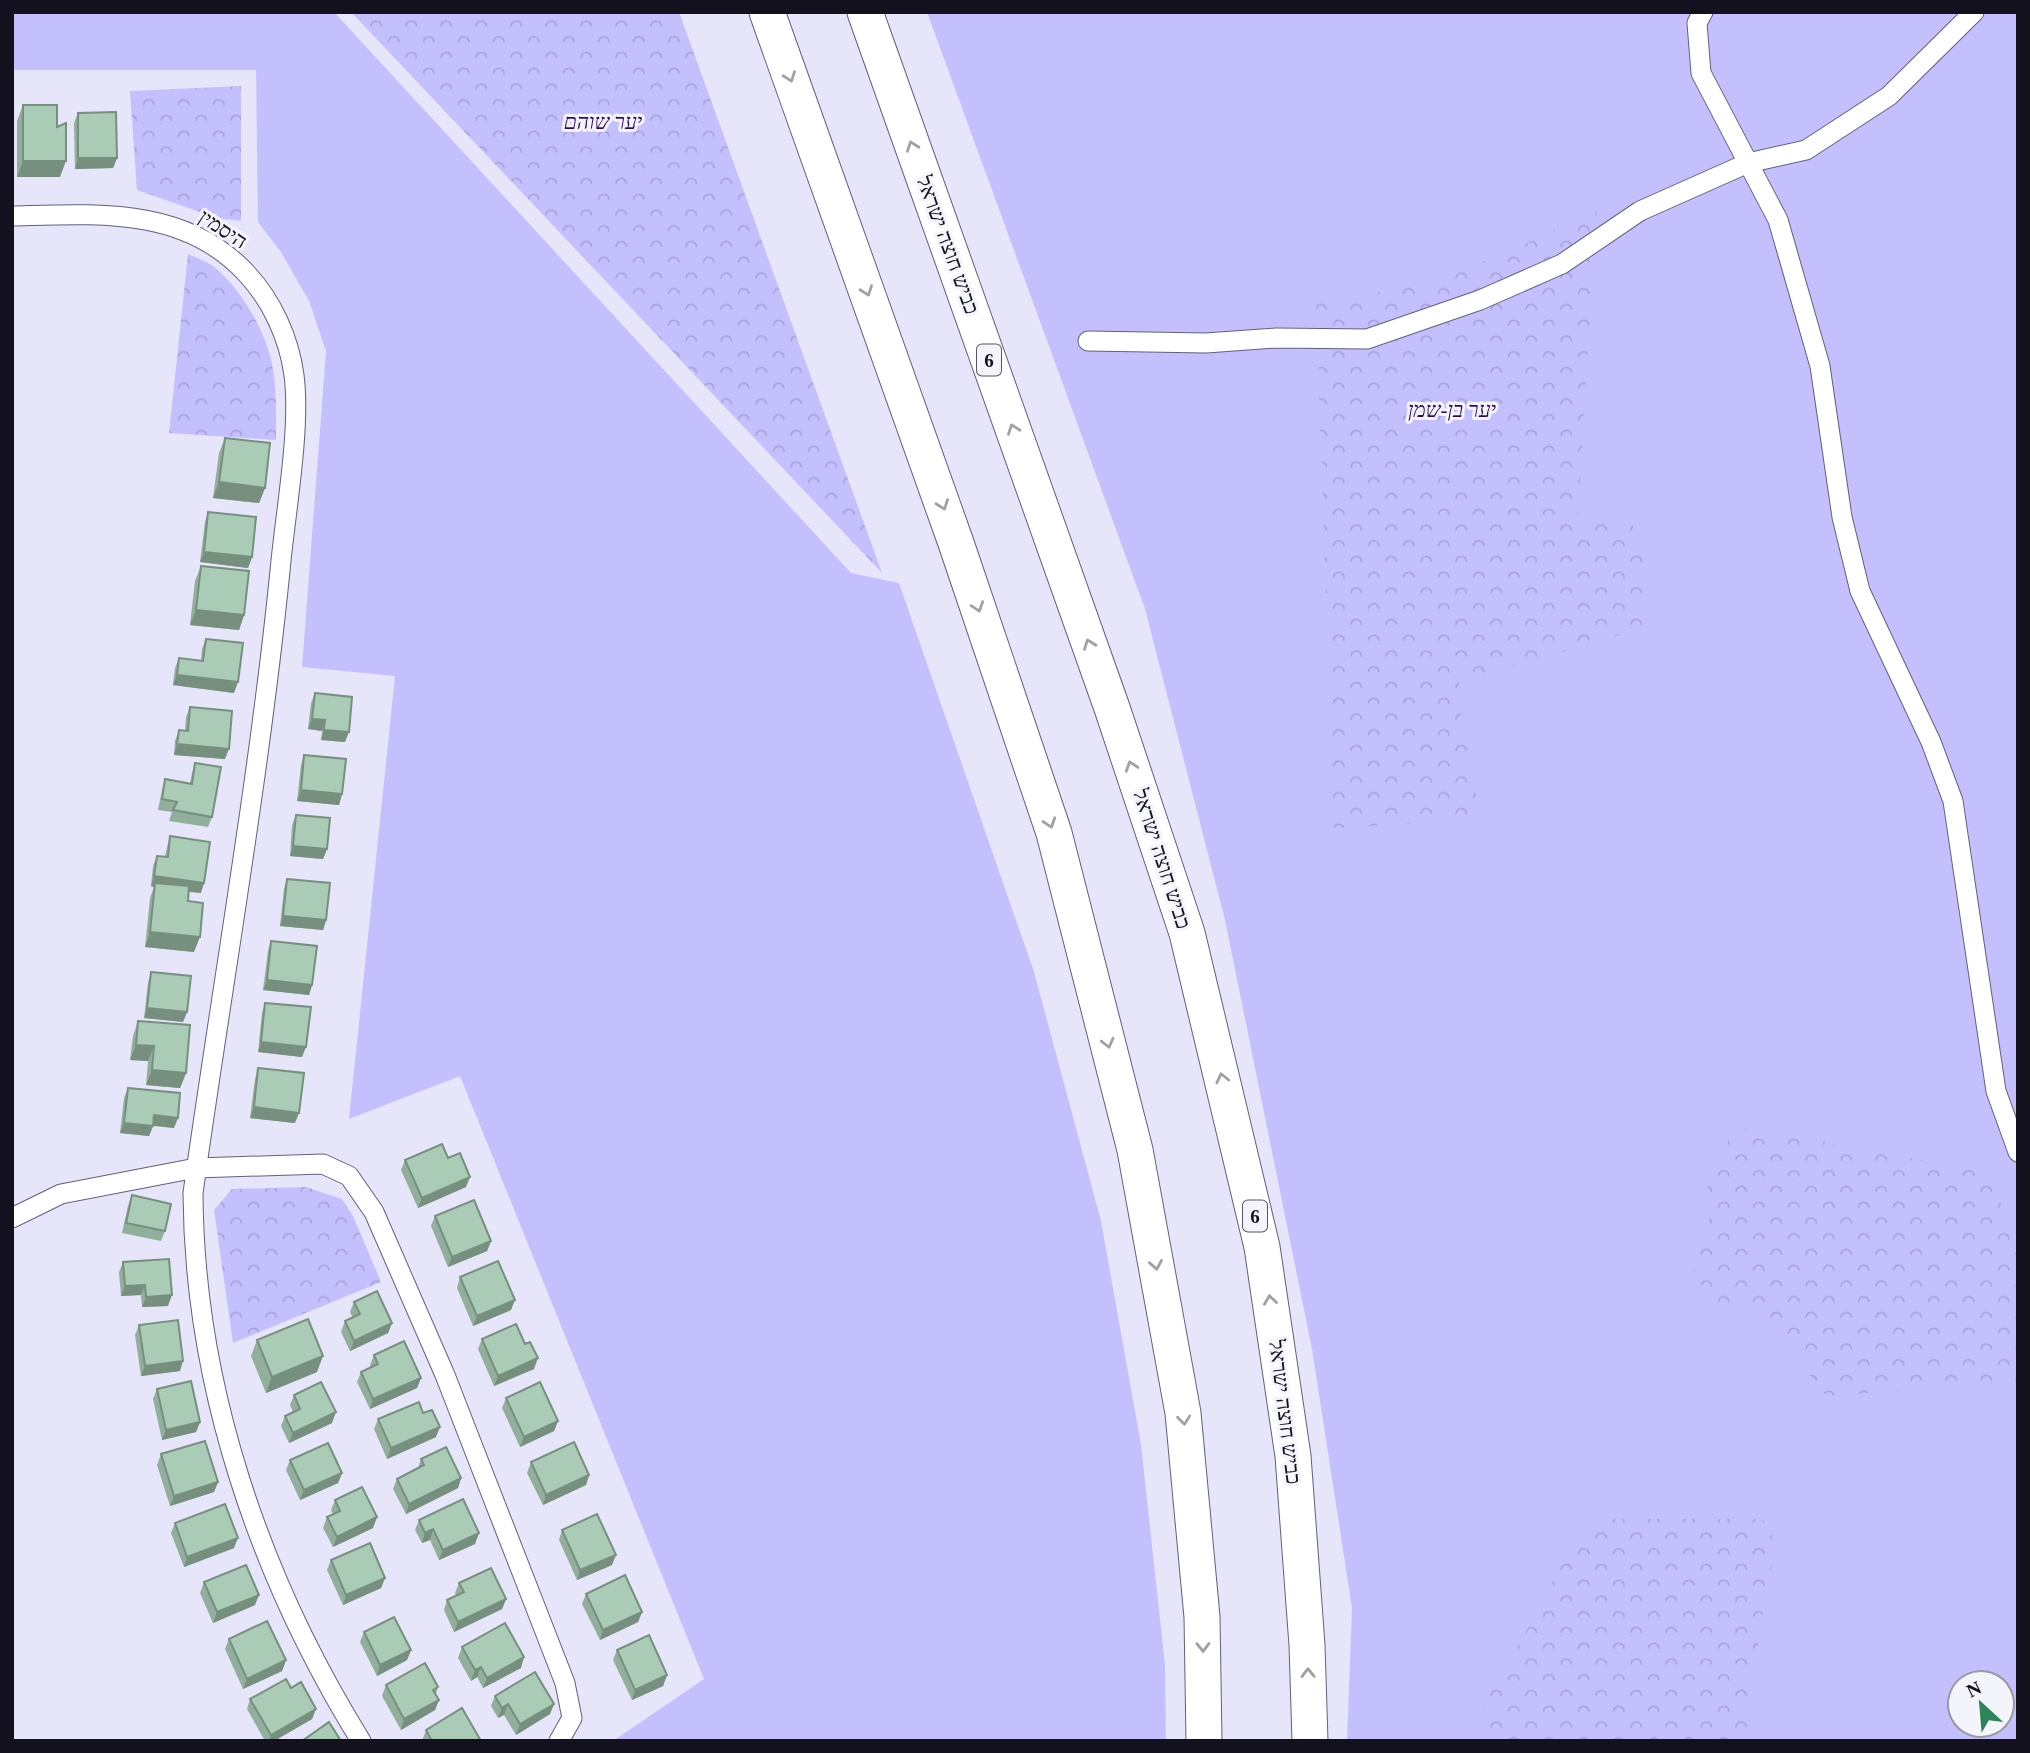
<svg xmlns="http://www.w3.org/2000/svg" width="2030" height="1753" font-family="'Times New Roman',Heebo,serif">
<defs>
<pattern id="forest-crowns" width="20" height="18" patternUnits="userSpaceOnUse" patternTransform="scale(1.75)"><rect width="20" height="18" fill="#c4c0fe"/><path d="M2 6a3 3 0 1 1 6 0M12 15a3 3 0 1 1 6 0" fill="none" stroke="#a7a4d9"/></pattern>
</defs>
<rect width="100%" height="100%" fill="#e6e5fa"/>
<g fill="#c4c0fe" fill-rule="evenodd">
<path d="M12,12h322l517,561 48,10 135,389 67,249 40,224 24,220 1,76h-553l91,-62 -244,-603 -111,43 46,-443 -93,-9 24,-316 -17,-50 -28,-49 -23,-30 -2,-152h-244z"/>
<path d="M927,12h1091v1729h-671l5,-133 -40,-259 -87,-429 -80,-311zM1960,1683h42v42h-42z"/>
</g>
<g fill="url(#forest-crowns)">
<path d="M351,12h328l203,561z"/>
<path d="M241,86v135l-24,-3 -80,-28 -7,-99z"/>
<path d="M1597,208l-19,309 11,5 43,3 16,16 -2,86 -187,55 2,37 20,101 -147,8 -18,-527c99,-7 195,-46 281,-93z"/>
<path d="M188,254c8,4 18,7 25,12 26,20 53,65 59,98 5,25 4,50 4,76l-107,-7z"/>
<path d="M1739,1127l244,44 28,50 6,30 1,131 -191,14 -8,-7 -53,-76 -51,-10 -11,-13 -10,-18 3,-20 13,-35 -4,-46z"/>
<path d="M306,1187l36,12 11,17 28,66 -148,61 -19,-133 18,-21z"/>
<path d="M1602,1519h160l7,8 6,19 -28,163 1,32h-259c-5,-20 -10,-39 7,-54l88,-163z"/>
</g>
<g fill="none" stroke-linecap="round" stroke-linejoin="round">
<defs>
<g id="street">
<path d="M1703,12l-6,11 4,50 77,147 42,146 22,151 18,74 71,151 22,59 43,290 22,61"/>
<path d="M12,216c84,-2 173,-10 235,58 25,27 42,64 47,101 7,55 -9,139 -14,196 -21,208 -58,415 -87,622 1,193 67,385 168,548"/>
<path d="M1088,341l118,2 70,-5 91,1 113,-39 82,-36 78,-53 108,-48 58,-13 83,-54 85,-84"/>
<path d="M12,1218l49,-24 135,-26 127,-4 26,12 25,36 71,163 120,308 7,35 -13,23"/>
</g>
<g id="highway">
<path d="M767,12l189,531 98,290 81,317 48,263 19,204 2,124"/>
<path d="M865,12l247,696 75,225 75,314 31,209 14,189 3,96"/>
</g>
</defs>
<use href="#street" stroke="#61607d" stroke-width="21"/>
<use href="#highway" stroke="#61607d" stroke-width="37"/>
<use href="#street" stroke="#fff" stroke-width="19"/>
<use href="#highway" stroke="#fff" stroke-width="35"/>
</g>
<g fill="#92af9d">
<path d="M23,105l34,22 3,50h-43v-56z"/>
<path d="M78,113l39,45 -4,10 -38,1 -1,-46z"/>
<path d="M225,438l40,50 -6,15 -46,-5 6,-45z"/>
<path d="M208,512l44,45 -4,11 -48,-6 5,-40z"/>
<path d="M201,566l43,49 -5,15 -49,-5 5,-44z"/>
<path d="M206,639l28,54 -61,-8 2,-17 4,-10 22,3 1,-12z"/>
<path d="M315,693l30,49 -24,-2 1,-9 -14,-2 3,-26z"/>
<path d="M190,707l35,52 -51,-4 1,-14 4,-11 6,1 1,-14z"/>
<path d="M304,755l38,39 -3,11 -42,-4 4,-36z"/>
<path d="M195,763l17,54 -4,10 -39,-6 3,-9 -14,-2 4,-20 3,-11 25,4 2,-10z"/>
<path d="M296,815l31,34 -4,10 -33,-3 2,-31z"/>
<path d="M170,836l31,57 -12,-1 -1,9 6,51 -49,-5 5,-49 4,-11 -3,-1 2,-20 4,-10 8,1 2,-10z"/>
<path d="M287,879l39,41 -3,10 -43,-4 4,-37z"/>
<path d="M271,941l41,44 -3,10 -46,-5 5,-39z"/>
<path d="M151,972l36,40 -4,10 -39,-4 4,-35z"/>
<path d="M265,1003l37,54 -44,-5 4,-39z"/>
<path d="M138,1021l48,52 -6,15 -34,-3 2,-24 -18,-1 3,-24z"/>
<path d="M258,1068l37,55 -45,-5 5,-39z"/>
<path d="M128,1088l46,40 -21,-2 -4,10 -29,-3 4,-35z"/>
<path d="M448,1158l18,29 -48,21 -17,-38 4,-10z"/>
<path d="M132,1195l33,36 -4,10 -39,-8 6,-27z"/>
<path d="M435,1216l56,25 -4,10 -39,16 -17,-41z"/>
<path d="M123,1262l45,44 -26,1 -1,-12 -20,1 -2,-24z"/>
<path d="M460,1277l51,33 -38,16 -16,-38z"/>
<path d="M354,1302l38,21 -4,10 -38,18 -9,-19 4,-11 8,-3 -3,-6z"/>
<path d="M139,1325l41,46 -39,5 -6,-41z"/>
<path d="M482,1339l52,30 -40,17 -16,-37z"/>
<path d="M257,1340l60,32 -51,21 -15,-37z"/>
<path d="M374,1355l47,23 -4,10 -47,21 -13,-27 4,-10 10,-5 -1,-2z"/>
<path d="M157,1389l43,33 -4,10 -34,8 -9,-41z"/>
<path d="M294,1395l38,28 -43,20 -8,-17 4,-10 8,-4 -3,-7z"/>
<path d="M506,1398l52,23 -4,10 -34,16 -18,-39z"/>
<path d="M423,1413l13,24 -49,22 -13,-30 4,-10z"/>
<path d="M161,1454l57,28 -4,10 -44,14 -13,-41z"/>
<path d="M421,1459l40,19 -3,10 -52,26 -13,-25 4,-10 21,-11z"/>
<path d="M290,1460l52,13 -4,10 -38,17 -14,-30z"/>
<path d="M531,1462l58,13 -3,10 -43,20 -16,-32z"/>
<path d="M335,1500l42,17 -4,11 -40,19 -10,-19 4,-11 6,-3 -2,-4z"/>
<path d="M419,1520l56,24 -36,16 -9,-20 -8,3 -7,-13z"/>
<path d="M175,1523l59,25 -50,19 -13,-34z"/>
<path d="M562,1530l50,35 -35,15 -18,-40z"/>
<path d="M331,1560l54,18 -4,10 -38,17 -16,-35z"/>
<path d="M204,1582l51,23 -42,18 -13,-30z"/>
<path d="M459,1583l47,16 -4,10 -48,23 -10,-22 3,-10 9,-4 -1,-3z"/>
<path d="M586,1594l56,18 -4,10 -38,18 -18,-36z"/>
<path d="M364,1632l47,18 -4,10 -30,16 -17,-34z"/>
<path d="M229,1639l57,21 -4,11 -39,18 -18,-40z"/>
<path d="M462,1647l59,21 -38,20 -6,-11 -6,4 -13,-23z"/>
<path d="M617,1650l50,25 -4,11 -31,14 -19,-40z"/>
<path d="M386,1685l52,2 -2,7 3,6 -4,10 -34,20 -19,-34z"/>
<path d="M291,1688l25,21 -4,10 -38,22h-9l-18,-32 3,-10z"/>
<path d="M495,1696l59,8 -4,10 -34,21 -12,-20 -6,3 -7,-12z"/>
<path d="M426,1730l55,11h-59z"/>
</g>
<g fill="#778f7f">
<path d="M78,158h39l-4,10 -38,1z"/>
<path d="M23,161h43l-6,16h-43z"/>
<path d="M219,482l46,6 -6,15 -46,-5z"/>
<path d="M204,552l48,5 -4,11 -48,-6z"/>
<path d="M196,610l48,5 -5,15 -49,-5z"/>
<path d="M177,675l61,7 -4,11 -61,-8z"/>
<path d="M312,719l13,1 -3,11 -14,-2z"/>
<path d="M324,730l25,2 -4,10 -24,-2z"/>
<path d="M177,744l52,5 -4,10 -51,-4z"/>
<path d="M301,790l41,4 -3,11 -42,-4z"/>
<path d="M293,846l34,3 -4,10 -33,-3z"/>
<path d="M154,876l50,7 -3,10 -46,-6v-4l-1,4 -3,-1z"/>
<path d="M283,916l43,4 -3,10 -43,-4z"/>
<path d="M150,932l50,5 -6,15 -49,-5z"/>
<path d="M267,980l45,5 -3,10 -46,-5z"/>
<path d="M147,1008l40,4 -4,10 -39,-4z"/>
<path d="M261,1042l45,5 -4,10 -44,-5z"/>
<path d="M136,1045l18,1 -6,15 -18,-1z"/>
<path d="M152,1070l34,3 -6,15 -34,-3z"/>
<path d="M254,1107l45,6 -4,10 -45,-5z"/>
<path d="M154,1115l24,3 -4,10 -24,-3z"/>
<path d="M124,1123l29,3 -4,10 -29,-3z"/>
<path d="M470,1177l-4,10 -48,21 4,-10z"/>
<path d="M491,1241l-4,10 -39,16 4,-10z"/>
<path d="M145,1285l-4,10 -20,1 4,-10z"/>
<path d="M172,1295l-4,11 -26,1 4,-10z"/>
<path d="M515,1300l-4,10 -38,16 4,-10z"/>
<path d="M392,1323l-4,10 -38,18 4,-10z"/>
<path d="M323,1356l-6,16 -51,21 6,-16z"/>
<path d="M538,1358l-4,11 -40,17 4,-10z"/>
<path d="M183,1361l-3,10 -39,5 4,-10z"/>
<path d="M421,1378l-4,10 -47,21 3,-10z"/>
<path d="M336,1412l-4,11 -43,20 4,-10z"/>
<path d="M558,1421l-4,10 -34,16 4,-10z"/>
<path d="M200,1422l-4,10 -34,8 4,-10z"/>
<path d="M440,1427l-4,10 -49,22 4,-11z"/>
<path d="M342,1473l-4,10 -38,17 4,-10z"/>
<path d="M589,1475l-3,10 -43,20 3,-10z"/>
<path d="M461,1478l-3,10 -52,26 3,-10z"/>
<path d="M218,1482l-4,10 -44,14 4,-10z"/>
<path d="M377,1517l-4,11 -40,19 4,-10z"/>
<path d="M433,1529l-3,11 -8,3 3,-10z"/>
<path d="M479,1533l-4,11 -36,16 4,-10z"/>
<path d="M238,1538l-4,10 -50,19 3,-10z"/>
<path d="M616,1555l-4,10 -35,15 3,-10z"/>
<path d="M385,1578l-4,10 -38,17 3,-10z"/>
<path d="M259,1595l-4,10 -42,18 4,-11z"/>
<path d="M506,1599l-4,10 -48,23 4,-10z"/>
<path d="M642,1612l-4,10 -38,18 3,-10z"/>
<path d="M411,1650l-4,10 -30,16 3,-11z"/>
<path d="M524,1657l-3,11 -38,20 4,-10z"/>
<path d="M286,1660l-4,11 -39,18 4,-10z"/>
<path d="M481,1667l-4,10 -6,4 4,-11z"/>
<path d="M667,1675l-4,11 -31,14 3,-10z"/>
<path d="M439,1700l-4,10 -34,20 3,-11z"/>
<path d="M508,1704l-4,11 -6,3 4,-10z"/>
<path d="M554,1704l-4,10 -34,21 4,-11z"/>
<path d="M316,1709l-4,10 -38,22h-5l2,-6z"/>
</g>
<g fill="#aaccb6" stroke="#778f7f" stroke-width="2">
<path d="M23,105h34v22l9,-4v38h-43z"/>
<path d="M116,112l1,46h-39v-45z"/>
<path d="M225,438l45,5 -5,45 -46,-6z"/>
<path d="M208,512l48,5 -4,40 -48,-5z"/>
<path d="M201,566l48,5 -5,44 -48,-5z"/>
<path d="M206,639l37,4 -5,39 -61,-7 2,-17 24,3z"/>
<path d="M315,693l37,4 -3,35 -25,-2 1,-10 -13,-1z"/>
<path d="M190,707l42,4 -3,38 -52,-5 2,-14 9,1z"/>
<path d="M304,755l42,4 -4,35 -41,-4z"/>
<path d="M195,763l26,4 -9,50 -39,-7 4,-8 -15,-3 3,-20 27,5z"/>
<path d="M296,815l34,3 -3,31 -34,-3z"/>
<path d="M170,836l40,6 -6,41 -50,-7 3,-20 11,1z"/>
<path d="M287,879l43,4 -4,37 -43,-4z"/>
<path d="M155,883l34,3 -1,15 15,2 -3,34 -50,-5z"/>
<path d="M271,941l46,5 -5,39 -45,-5z"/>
<path d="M151,972l40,4 -4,36 -40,-4z"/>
<path d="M265,1003l46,4 -5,40 -45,-5z"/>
<path d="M138,1021l52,4 -4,48 -34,-3 2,-24 -18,-1z"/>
<path d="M258,1068l46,5 -5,40 -45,-6z"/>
<path d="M128,1088l52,5 -2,25 -24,-3 -1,11 -29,-3z"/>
<path d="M442,1144l6,14 12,-5 10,24 -48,21 -17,-38z"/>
<path d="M132,1195l39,9 -6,27 -39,-8z"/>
<path d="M474,1200l17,41 -39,16 -17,-41z"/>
<path d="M169,1259l3,36 -26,2 -1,-12 -20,1 -2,-24z"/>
<path d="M498,1261l17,39 -38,16 -17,-39z"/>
<path d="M377,1291l15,32 -38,18 -9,-20 15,-7 -6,-12z"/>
<path d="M308,1319l15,37 -51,21 -15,-37z"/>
<path d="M178,1320l5,41 -38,5 -6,-41z"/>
<path d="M516,1324l9,20 5,-2 8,16 -40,18 -16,-37z"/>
<path d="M404,1341l17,37 -48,21 -12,-27 17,-8 -4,-9z"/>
<path d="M191,1381l9,41 -34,8 -9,-41z"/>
<path d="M321,1382l15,30 -43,21 -8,-17 15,-7 -6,-14z"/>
<path d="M540,1382l18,39 -34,16 -18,-39z"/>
<path d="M419,1402l4,11 9,-3 8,17 -49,21 -13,-29z"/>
<path d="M205,1441l13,41 -44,14 -13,-42z"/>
<path d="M574,1442l15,33 -43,20 -15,-33z"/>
<path d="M328,1443l14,30 -38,17 -14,-30z"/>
<path d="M446,1447l15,31 -52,26 -12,-25 27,-14 -3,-6z"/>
<path d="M362,1487l15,30 -40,20 -10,-20 13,-6 -5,-11z"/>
<path d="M463,1499l16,34 -36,17 -10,-21 -8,4 -6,-13z"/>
<path d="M225,1504l13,34 -51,19 -12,-34z"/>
<path d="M597,1514l19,41 -36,15 -18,-40z"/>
<path d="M370,1543l15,35 -39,17 -15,-35z"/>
<path d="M246,1565l13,30 -42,17 -13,-30z"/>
<path d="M491,1568l15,31 -48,23 -11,-22 17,-8 -5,-9z"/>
<path d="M625,1575l17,37 -39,18 -17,-36z"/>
<path d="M394,1617l17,33 -31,15 -16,-33z"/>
<path d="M267,1621l19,39 -39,19 -18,-40z"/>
<path d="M505,1623l19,34 -37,21 -6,-11 -6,3 -13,-23z"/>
<path d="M649,1635l18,40 -32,15 -18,-40z"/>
<path d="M425,1663l13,24 -5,3 6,10 -35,19 -18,-34z"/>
<path d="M535,1672l19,32 -34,20 -12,-20 -6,4 -7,-12z"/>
<path d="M286,1679l5,9 10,-6 15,27 -45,26 -21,-36z"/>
<path d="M462,1708l19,33h-49l-6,-11z"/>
<path d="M329,1722l12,19h-39z"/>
</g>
<defs><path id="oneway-chevron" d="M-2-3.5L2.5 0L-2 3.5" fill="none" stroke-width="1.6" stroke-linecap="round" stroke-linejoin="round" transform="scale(1.75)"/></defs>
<g stroke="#a0a0a5">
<use href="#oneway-chevron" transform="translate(790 77) rotate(70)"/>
<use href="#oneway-chevron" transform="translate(912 146) rotate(-110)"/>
<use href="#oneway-chevron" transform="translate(867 291) rotate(70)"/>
<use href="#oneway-chevron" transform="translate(1013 429) rotate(-110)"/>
<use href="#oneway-chevron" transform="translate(943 505) rotate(70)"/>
<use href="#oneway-chevron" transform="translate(978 607) rotate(71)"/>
<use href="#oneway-chevron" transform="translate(1089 644) rotate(-110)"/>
<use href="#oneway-chevron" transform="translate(1131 766) rotate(-108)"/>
<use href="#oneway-chevron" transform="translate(1050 823) rotate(72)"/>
<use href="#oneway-chevron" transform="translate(1108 1043) rotate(76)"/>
<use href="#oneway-chevron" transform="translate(1222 1078) rotate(-103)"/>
<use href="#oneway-chevron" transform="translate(1156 1265) rotate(80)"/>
<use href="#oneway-chevron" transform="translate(1270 1300) rotate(-98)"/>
<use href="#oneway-chevron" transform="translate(1184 1420) rotate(84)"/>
<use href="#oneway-chevron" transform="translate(1203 1647) rotate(89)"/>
<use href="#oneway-chevron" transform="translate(1308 1673) rotate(-91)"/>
</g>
<g text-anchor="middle" stroke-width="6" stroke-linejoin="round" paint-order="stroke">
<g fill="#f4f4fb" stroke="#565560" stroke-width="2">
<rect x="977" y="344.5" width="24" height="31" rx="5"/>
<rect x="1243" y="1200.5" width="24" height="31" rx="5"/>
</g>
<g font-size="19" font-weight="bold" fill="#12111d">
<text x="989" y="367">6</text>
<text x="1255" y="1223">6</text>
</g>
<g font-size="21" font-style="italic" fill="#2d096f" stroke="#f4f4fb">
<text x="603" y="129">יער שוהם</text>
<text x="1452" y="417">יער בן-שמן</text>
</g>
<g font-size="21" fill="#12111d" stroke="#f4f4fb">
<text transform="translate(223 229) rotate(33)" y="7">היסמין</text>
<text transform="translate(948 245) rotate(70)" y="7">כביש חוצה ישראל</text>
<text transform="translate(1162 859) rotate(72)" y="7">כביש חוצה ישראל</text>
<text transform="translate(1285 1412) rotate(83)" y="7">כביש חוצה ישראל</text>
</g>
</g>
<rect width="2030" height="1753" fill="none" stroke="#12111d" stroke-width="28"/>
<g transform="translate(1981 1704) rotate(334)"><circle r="33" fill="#f4f4fb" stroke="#9a99a2" stroke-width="2"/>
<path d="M0-5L12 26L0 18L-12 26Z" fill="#2e8357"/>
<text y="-10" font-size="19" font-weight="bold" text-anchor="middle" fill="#12111d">N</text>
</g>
</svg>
